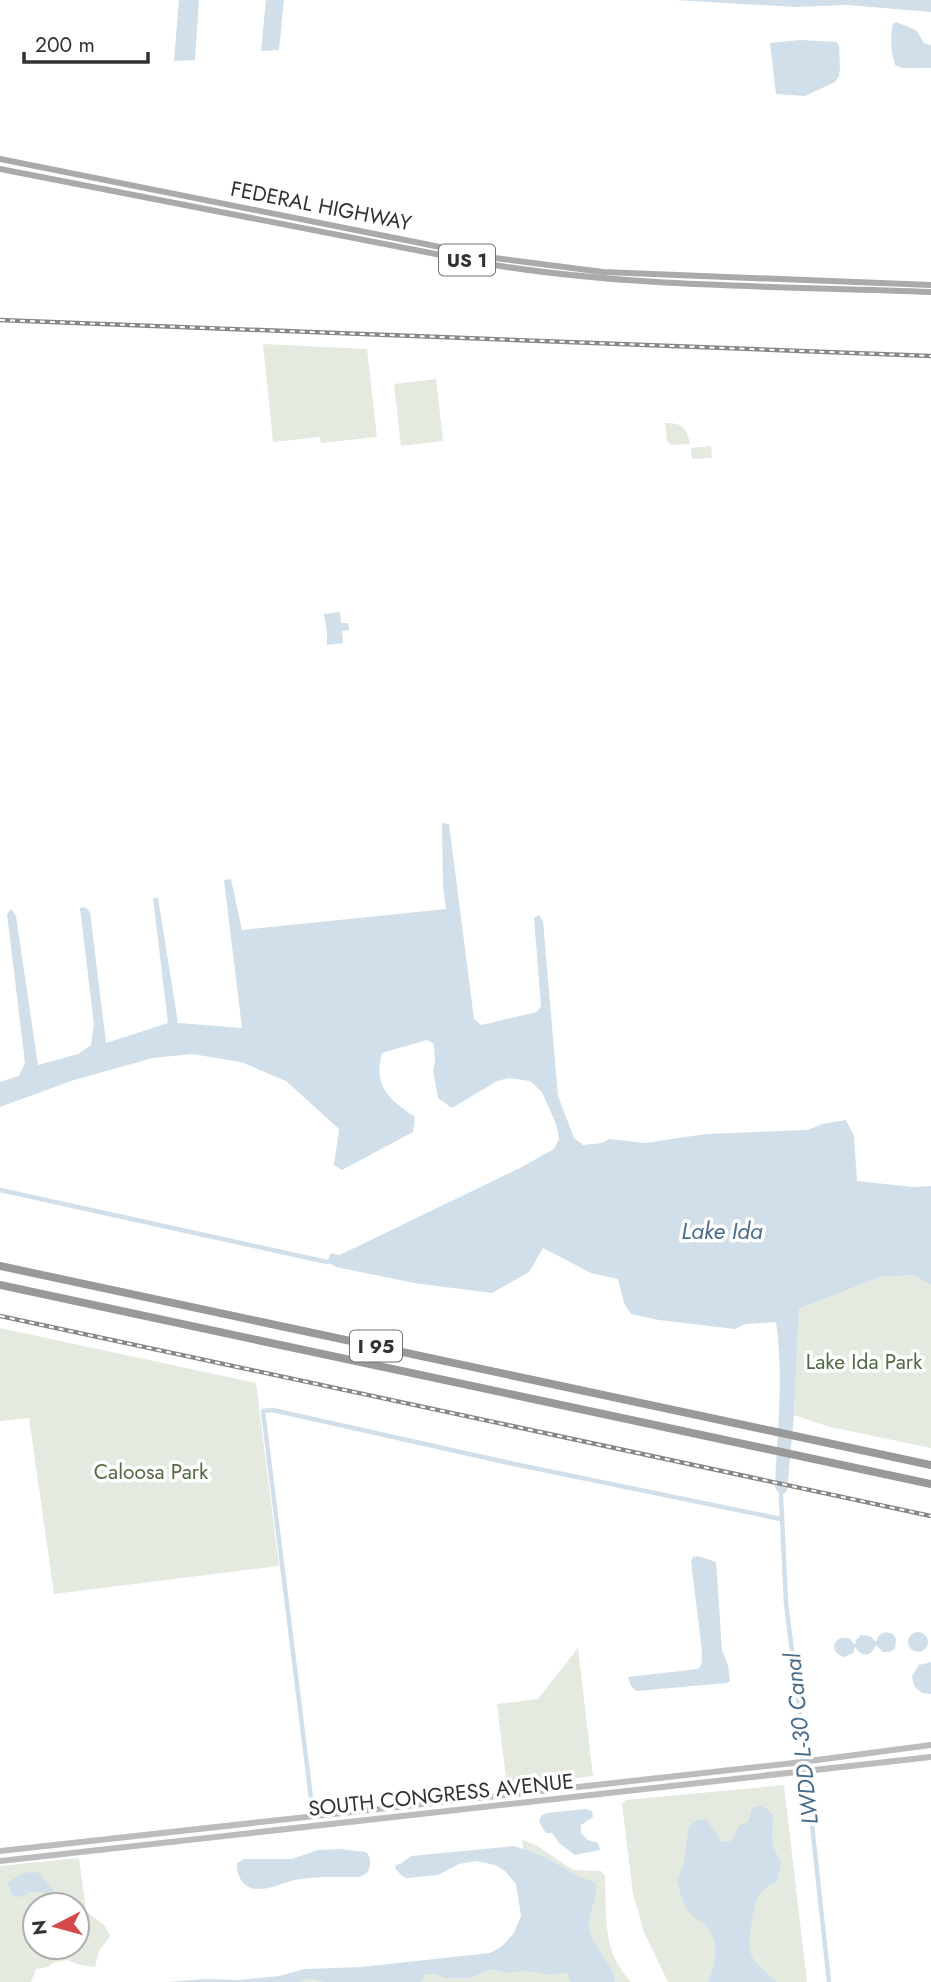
<svg xmlns="http://www.w3.org/2000/svg" width="931" height="1982" font-family="Jost,sans-serif">
<rect width="100%" height="100%" fill="#fff"/>
<g fill="#e4eadf" fill-rule="evenodd">
<path d="M263,344l104,5 10,88 -56,6 -1,-6 -47,5z"/>
<path d="M436,379l7,62 -42,5 -7,-62z"/>
<path d="M665,423c18,0 21,4 25,21l-19,1 -4,-4z"/>
<path d="M711,446l1,12 -20,1 -1,-11z"/>
<path d="M913,1275l18,10v163l-101,-21 -36,-12 5,-106 81,-32z"/>
<path d="M0,1328l256,55 23,183 -225,28 -25,-176 -29,3z"/>
<path d="M578,1648l15,128 -86,10 -10,-82 41,-5z"/>
<path d="M784,1785l23,197h-139l-24,-50 -11,-38 -11,-90 4,-4z"/>
<path d="M522,1840l14,5 37,25 28,1 4,5c2,41 -4,73 26,106h-390l280,-27 13,-28z"/>
<path d="M79,1858l7,53 19,15 5,10 -11,15 -4,16 -15,-2 -13,-5 -14,3 -5,4 -12,2 -5,13h-31v-116zM35,1905h42v42h-42z"/>
</g>
<g fill="#d1dfea">
<path d="M179,0h20l-4,60 -21,1z"/>
<path d="M266,0h18l-5,50 -18,1z"/>
<path d="M675,0h256v12l-84,-7 -53,2z"/>
<path d="M896,22l20,8 8,13 7,2v23h-29l-7,-3c-4,-12 -5,-29 -2,-41z"/>
<path d="M801,40l36,2 2,4 1,22 -1,8 -4,6 -30,14 -29,-2 -6,-51z"/>
<path d="M340,612l1,11h7l1,7 -7,1 1,12 -16,2v-13l-3,-18z"/>
<path d="M442,823l7,1 25,195 7,6 56,-13 4,-6 -7,-88 5,-3 4,6 15,175 16,42 9,7 19,-2 7,-4 36,4 61,-9 102,-4 14,-6 24,-4 8,16 3,45 56,6 18,-1v99l-18,-10 -33,2 -81,32 -5,106 -7,76 -6,5 -6,-8c2,-53 9,-113 1,-166l-31,2 -10,5 -76,-9 -28,-6 -7,-11 -6,-24 -27,-6 -48,-25 -14,24 -37,21 -78,-10 -78,-16 -9,-5 4,-9 8,2 9,-4 170,-82 36,-20 5,-10 -3,-15 -14,-32 -12,-11 -21,-3 -12,3 -45,27 -14,-10 -5,-28 2,-7 -1,-19 -7,-4 -45,13c-9,34 7,46 33,64l-2,15 -71,38 -8,-5 5,-36 -53,-48 -45,-19 -49,-8 -39,4 -79,22 -74,27v-25l19,-6 6,-13 -18,-149 4,-5 5,7 22,149 40,-11 13,-9 3,-20 -14,-117 5,-1 5,5 16,131 62,-20 -15,-125h5l20,125 64,5 -18,-148 7,-1 11,51 204,-21 -3,-24z"/>
<path d="M698,1556l18,6 6,88 6,15 2,16 -3,2 -91,8 -5,-5 -3,-9 70,-8c6,-5 3,-11 4,-18l-11,-90 2,-4z"/>
<circle cx="918" cy="1642" r="10"/>
<path d="M886,1632l7,2 3,5 -1,10 -6,3h-6l-7,-7 -5,8c-7,4 -12,0 -16,-6l-2,6 -9,4c-11,-3 -13,-13 -4,-19h9l6,7 1,-5 5,-5 9,1 6,6 3,-7z"/>
<path d="M931,1662v32l-9,-1 -8,-7 -2,-10 7,-11z"/>
<path d="M760,1806l7,3 6,6 -1,23 2,10 7,15 -4,18c-8,4 -16,9 -20,18 -4,11 -10,44 -6,55 4,11 17,19 26,28h-69c8,-18 13,-42 -3,-57 -4,-4 -9,-6 -13,-10 -9,-9 -12,-23 -15,-35 11,-18 7,-36 13,-55l8,-5 8,-1 16,23c15,1 10,-7 17,-15 2,-3 6,-4 9,-5l4,-14z"/>
<path d="M586,1809l6,2 1,6 -12,8v8l7,7 10,3 2,7 -25,5 -15,-11 -8,-11h-6l-7,-11 2,-6 5,-3z"/>
<path d="M514,1846l29,10 34,20 15,5 4,3c2,17 -11,33 -6,49 5,17 22,29 25,49h-44l-3,-8 -5,-2 -14,3 -11,-3 -17,-1 -14,2 -17,-4 -20,9h-25l-10,-4h-9l-6,8h-96l-15,-4 -10,4h-132l39,-3 32,1 41,-4 26,-7 56,-2 129,-14 11,-6 6,-6 7,-8 7,-17 -5,-32 -11,-13 -10,-6 -19,-4 -17,3 -21,11 -31,3 -5,-2 -7,-8 1,-3 6,-2 9,-7z"/>
<path d="M340,1849l26,3c6,6 5,14 1,21l-7,4c-22,0 -44,-1 -66,3 -11,3 -25,10 -37,9 -14,0 -21,-14 -20,-26l7,-4h48l26,-9z"/>
<path d="M38,1872l19,23 -1,3 -3,1 -11,-7h-13c-5,6 -12,6 -18,2l-3,-11 14,-10z"/>
</g>
<g fill="none" stroke-linecap="round" stroke-linejoin="round">
<g stroke="#d1dfea" stroke-width="4.5">
<path d="M0,1190l327,72"/>
<path d="M781,1496l5,107 15,120 28,259"/>
<path d="M312,1806l-49,-395 10,-1 241,54 267,55"/>
</g>
<g stroke="#bcbcbc" stroke-width="6">
<path d="M0,1851l794,-88 137,-18"/>
<path d="M0,1861l931,-104"/>
</g>
<g stroke="#aaa" stroke-width="6">
<path d="M0,159l495,99 108,14 328,13"/>
<path d="M0,169l482,94c147,25 300,23 449,29"/>
</g>
<g stroke="#999" stroke-width="8">
<path d="M0,1266l931,199"/>
<path d="M0,1285l931,199"/>
</g>
<defs>
<g id="rail">
<path d="M0,320l931,36"/>
<path d="M0,1316l931,200"/>
</g>
</defs>
<use href="#rail" stroke="#878787" stroke-width="4.5"/>
<use href="#rail" stroke="#fff" stroke-width="2" stroke-dasharray="5" stroke-linecap="butt"/>
</g>
<g text-anchor="middle" stroke-width="7" stroke-linejoin="round" paint-order="stroke">
<g fill="#fff" stroke="#707070" stroke-width="2">
<rect x="439" y="244.5" width="56" height="31" rx="5"/>
<rect x="350" y="1330.5" width="52" height="31" rx="5"/>
</g>
<g font-size="19" font-weight="bold" fill="#323232">
<text x="467" y="267">US 1</text>
<text x="376" y="1353">I 95</text>
</g>
<g font-size="21" fill="#323232" stroke="#fff">
<text transform="translate(321 206) rotate(11)" y="7">FEDERAL HIGHWAY</text>
<text transform="translate(441 1795) rotate(-6)" y="7">SOUTH CONGRESS AVENUE</text>
</g>
<g font-size="21" fill="#526a43" stroke="#fff">
<text x="864" y="1369">Lake Ida Park</text>
<text x="151" y="1479">Caloosa Park</text>
</g>
<g font-size="23" font-style="italic" fill="#476d8d" stroke="#fff">
<text x="722" y="1239">Lake Ida</text>
<text transform="translate(801 1739) rotate(-96)" y="8">LWDD L-30 Canal</text>
</g>
</g>
<g transform="translate(56 1926) rotate(264)"><circle r="33" fill="#ffffff" stroke="#adadad" stroke-width="2"/>
<path d="M0-5L12 26L0 18L-12 26Z" fill="#d54848"/>
<text y="-10" font-size="19" font-weight="bold" text-anchor="middle" fill="#323232">N</text>
</g>
<path d="M24 52v10h124v-10" fill="none" stroke="#323232" stroke-width="3.5"/>
<text x="35" y="52" font-size="21" fill="#323232" stroke="#ffffff" stroke-width="5" paint-order="stroke">200 m</text>
</svg>
